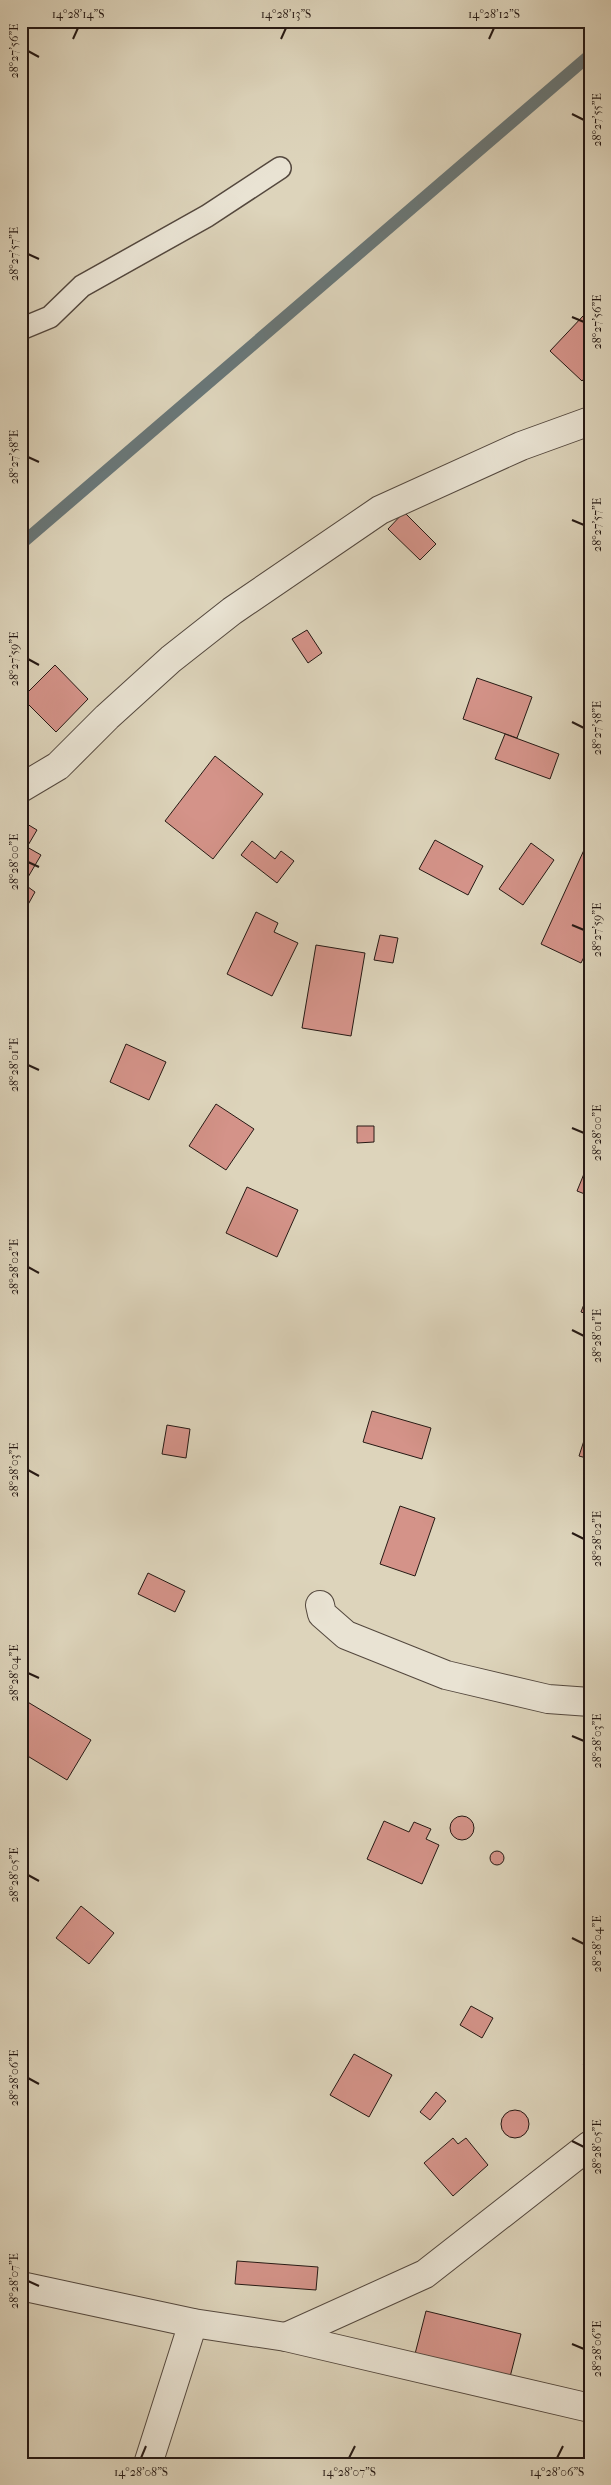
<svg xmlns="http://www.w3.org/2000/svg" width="611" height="2485" font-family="'IM FELL French Canon',serif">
<rect width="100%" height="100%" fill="#ddd4bb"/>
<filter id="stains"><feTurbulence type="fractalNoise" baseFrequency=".004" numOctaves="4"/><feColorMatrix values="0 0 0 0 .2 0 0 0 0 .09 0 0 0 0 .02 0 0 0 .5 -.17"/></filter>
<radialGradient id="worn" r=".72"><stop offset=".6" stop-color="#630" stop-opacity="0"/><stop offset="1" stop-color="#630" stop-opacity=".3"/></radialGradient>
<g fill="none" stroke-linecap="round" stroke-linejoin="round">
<path stroke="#697778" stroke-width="12" d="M21,544l569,-489"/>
</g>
<g fill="#d49389" stroke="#261914">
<path d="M583,316l7,6v50l-8,9 -32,-30z"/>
<path d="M404,512l32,32 -16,16 -32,-31z"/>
<path d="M307,630l15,23 -14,10 -16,-24z"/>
<path d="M55,665l33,34 -32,33 -34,-34z"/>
<path d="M477,678l55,19 -15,41 -54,-19z"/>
<path d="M505,734l54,20 -9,25 -55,-20z"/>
<path d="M590,752v14l-6,-3z"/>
<path d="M215,756l48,38 -50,65 -48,-38z"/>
<path d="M22,821l15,9 -10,17 14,8 -17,29 11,8 -10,18 -4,-2z"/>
<path d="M435,840l48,26 -15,29 -49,-26z"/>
<path d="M252,841l23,18 6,-8 13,10 -17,22 -36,-28z"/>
<path d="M531,843l23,17 -31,45 -24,-16z"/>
<path d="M584,850l6,3v92l-9,18 -40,-19z"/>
<path d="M256,912l22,11 -4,9 24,11 -26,53 -45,-22z"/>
<path d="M380,935l18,3 -5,25 -19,-3z"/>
<path d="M316,945l49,8 -14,83 -49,-8z"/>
<path d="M126,1044l40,18 -17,38 -39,-18z"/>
<path d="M216,1104l38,25 -28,41 -37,-24z"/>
<path d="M357,1126h17v16l-17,1z"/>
<path d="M590,1159v37l-13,-5z"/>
<path d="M247,1187l51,23 -21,47 -51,-24z"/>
<path d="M586,1299l4,2v14l-9,-3z"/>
<path d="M372,1411l59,17 -9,31 -59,-17z"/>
<path d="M590,1422v37l-11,-3z"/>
<path d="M167,1425l23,4 -4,29 -24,-4z"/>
<path d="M400,1506l35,12 -20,58 -35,-12z"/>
<path d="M148,1573l37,18 -10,21 -37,-18z"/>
<path d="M26,1701l65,39 -24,40 -46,-28v-43z"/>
<circle cx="462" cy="1828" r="12"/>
<path d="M384,1821l25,11 5,-10 17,7 -5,10 13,6 -17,39 -55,-25z"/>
<circle cx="497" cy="1858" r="7"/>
<path d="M81,1906l33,27 -25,31 -33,-26z"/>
<path d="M471,2006l22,12 -11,20 -22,-13z"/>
<path d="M354,2054l38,21 -23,42 -39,-22z"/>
<path d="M590,2058v14l-7,-8z"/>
<path d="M436,2092l10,9 -16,19 -10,-8z"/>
<circle cx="515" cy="2124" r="14"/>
<path d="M453,2138l5,6 8,-6 22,27 -35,31 -29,-33z"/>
<path d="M237,2261l81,6 -2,23 -81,-6z"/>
<path d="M426,2311l95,23 -11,43 -95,-23z"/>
</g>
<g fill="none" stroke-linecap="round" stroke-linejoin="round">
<defs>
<path id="service" d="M21,329l29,-12 32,-31 125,-70 73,-48"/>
<g id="minor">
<path d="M21,788l37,-22 49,-49 64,-58 61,-48 148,-101 141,-64 69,-25"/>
<path d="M320,1605l2,9 24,21 100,40 102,24 42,3"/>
<path d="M21,2286l172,37 93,14 304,71"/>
<path d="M286,2337l139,-63 165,-129"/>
<path d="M148,2464l45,-141"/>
</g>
</defs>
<use href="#service" stroke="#54483e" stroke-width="24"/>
<use href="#minor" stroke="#54483e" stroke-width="30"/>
<use href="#service" stroke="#e9e3d3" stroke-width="21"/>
<use href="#minor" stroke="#e9e3d3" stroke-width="28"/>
</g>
<path fill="none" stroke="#261914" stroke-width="2" d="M73,39l5,-11M281,39l5,-11M489,39l5,-11M28,51l11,6M572,114l12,6M28,254l11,5M572,317l12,5M28,457l11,5M572,520l12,5M28,659l11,6M572,722l12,6M28,862l11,5M572,925l12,5M28,1065l11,5M572,1128l12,5M28,1267l11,6M572,1330l12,6M28,1470l11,6M572,1533l12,6M28,1673l11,5M572,1736l12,5M28,1875l11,6M572,1938l12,6M28,2078l11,6M572,2141l12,6M28,2281l11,5M572,2344l12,5M141,2458l5,-12M349,2458l6,-12M557,2458l6,-12"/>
<rect width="611" height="2485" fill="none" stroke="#ddd4bb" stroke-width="55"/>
<rect x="28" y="28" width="556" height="2430" fill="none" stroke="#261914" stroke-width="2"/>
<g font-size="12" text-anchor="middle" fill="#261914">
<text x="78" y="18">14°28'14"S</text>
<text x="286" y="18">14°28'13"S</text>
<text x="494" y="18">14°28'12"S</text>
<text transform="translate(14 51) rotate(-90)" y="4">28°27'56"E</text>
<text transform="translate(597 120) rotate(-90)" y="4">28°27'55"E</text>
<text transform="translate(14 254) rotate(-90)" y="4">28°27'57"E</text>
<text transform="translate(597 322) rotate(-90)" y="4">28°27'56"E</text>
<text transform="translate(14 457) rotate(-90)" y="4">28°27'58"E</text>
<text transform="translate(597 525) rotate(-90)" y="4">28°27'57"E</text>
<text transform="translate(14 659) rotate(-90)" y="4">28°27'59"E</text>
<text transform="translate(597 728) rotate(-90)" y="4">28°27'58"E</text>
<text transform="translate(14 862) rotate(-90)" y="4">28°28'00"E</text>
<text transform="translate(597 930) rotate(-90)" y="4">28°27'59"E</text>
<text transform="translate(14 1065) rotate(-90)" y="4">28°28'01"E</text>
<text transform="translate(597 1133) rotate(-90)" y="4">28°28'00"E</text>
<text transform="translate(14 1267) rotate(-90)" y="4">28°28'02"E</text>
<text transform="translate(597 1336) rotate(-90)" y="4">28°28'01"E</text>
<text transform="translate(14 1470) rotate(-90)" y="4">28°28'03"E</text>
<text transform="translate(597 1539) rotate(-90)" y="4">28°28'02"E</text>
<text transform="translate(14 1673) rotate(-90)" y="4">28°28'04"E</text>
<text transform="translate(597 1741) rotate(-90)" y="4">28°28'03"E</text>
<text transform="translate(14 1875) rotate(-90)" y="4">28°28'05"E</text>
<text transform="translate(597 1944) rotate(-90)" y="4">28°28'04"E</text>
<text transform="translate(14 2078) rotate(-90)" y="4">28°28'06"E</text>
<text transform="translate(597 2147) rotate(-90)" y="4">28°28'05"E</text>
<text transform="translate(14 2281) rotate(-90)" y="4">28°28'07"E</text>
<text transform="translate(597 2349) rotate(-90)" y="4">28°28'06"E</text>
<text x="141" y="2476">14°28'08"S</text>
<text x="349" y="2476">14°28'07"S</text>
<text x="557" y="2476">14°28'06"S</text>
</g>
<rect width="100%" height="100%" filter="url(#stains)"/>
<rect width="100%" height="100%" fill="url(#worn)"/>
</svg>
